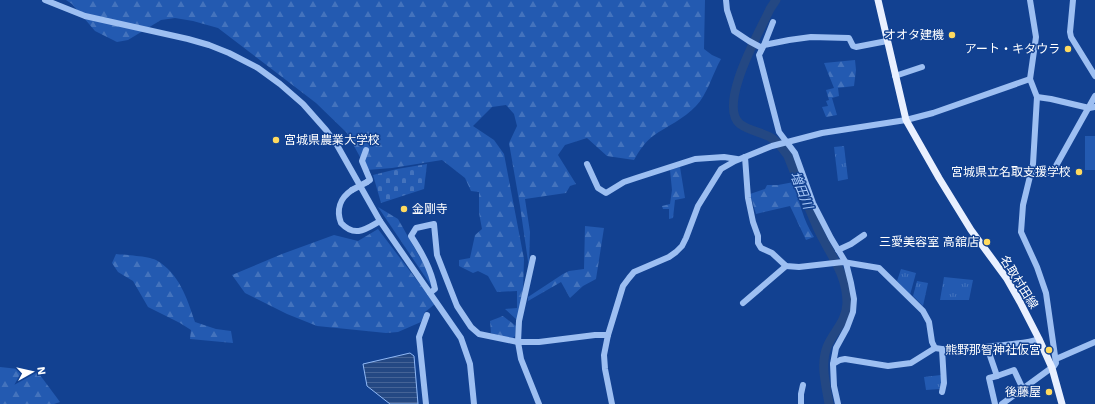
<svg xmlns="http://www.w3.org/2000/svg" width="1095" height="404" font-family="'Work Sans','Noto Sans JP',sans-serif">
<defs>
<pattern id="grass-tufts" width="24" height="20" patternUnits="userSpaceOnUse"><rect width="24" height="20" fill="#235ab1"/><path d="M3 7l-1-3M5 7V3M7 7l1-3M15 17l-1-3M17 17v-4M19 17l1-3" fill="none" stroke="#4473bd"/></pattern>
<pattern id="forest-firs" width="22" height="20" patternUnits="userSpaceOnUse"><rect width="22" height="20" fill="#235ab1"/><path d="M5 1l3.5 6h-7zM16 11l3.5 6h-7z" fill="#4473bd"/></pattern>
<pattern id="cemetery-stones" width="16" height="16" patternUnits="userSpaceOnUse"><rect width="16" height="16" fill="#235ab1"/><path d="M2 7V4a2 2 0 0 1 4 0v3zM10 15v-3a2 2 0 0 1 4 0v3z" fill="#4473bd"/></pattern>
<pattern id="water-rules" width="6" height="5" patternUnits="userSpaceOnUse"><rect width="6" height="5" fill="#244883"/><path d="M0 2.5h6" fill="none" stroke="#456396"/></pattern>
</defs>
<rect width="100%" height="100%" fill="#124191"/>
<g fill="url(#grass-tufts)">
<path d="M844,146l4,33 -10,2 -4,-34z"/>
<path d="M901,269l15,4 -6,22 -13,-14z"/>
<path d="M944,277l29,3 -4,20h-29z"/>
<path d="M917,281l11,2 -5,23 -10,-10z"/>
<path d="M941,375l1,6 -2,8 -14,1 -2,-13z"/>
</g>
<g fill="url(#forest-firs)">
<path d="M66,0h639l-1,49 8,6 9,4c-8,14 -14,36 -25,47 -12,13 -29,20 -43,30 -8,6 -14,15 -19,24l-27,-4 -20,-18 -22,7 -7,10 18,29 -6,2 -4,7 -41,6 5,33 -1,36 -9,-62 -11,-63 8,-17 -3,-12 -8,-9 -14,2 -19,19 21,14 10,14 20,105 -1,32 -6,29 -12,-11 12,-1v-17l-20,1 -9,-16 -10,-5 -5,2 -14,-7v-6l11,-2 5,-23 7,-6 -3,-16v-21l-8,-1 -6,-13 -23,-18 -50,8 -25,2 -20,-37 -31,-30 -98,-75 -25,-7 -18,-3 -14,2 -33,20 -11,2 -22,-11 -23,-27z"/>
<path d="M855,60l1,10 -2,16 -16,2 1,8 -7,2 5,17 -11,2 -4,-10 6,-1 -2,-5 3,-1 -3,-10 8,-2 -10,-25z"/>
<path d="M680,167l5,31 -10,2 -2,18 -4,1v-10h-6l-1,-3 8,-2 2,-14 -2,-20z"/>
<path d="M794,182c5,19 9,38 20,55l-8,3 -16,-34 -34,8 -6,-20 15,-5 2,-4h11z"/>
<path d="M378,207l20,12 25,44 6,12 3,12z"/>
<path d="M585,226l19,2 -8,51 -13,7 -13,12 -9,-16 -33,19v-4l35,-23 6,-3 15,-2z"/>
<path d="M378,229l57,75 -10,8 -4,10 -23,10 -12,1 -69,-7 -30,-12 -42,-21 -13,-18 50,-21 52,-19 24,6z"/>
<path d="M116,254c9,1 32,2 40,6 23,13 31,38 39,62l21,7 15,2 2,12 -43,-4 1,-9 -11,-7 -32,-16 -15,-26 -15,-9 -6,-9z"/>
<path d="M503,316l13,10 -1,10 -3,3 -21,-6 -1,-12z"/>
<path d="M0,367l37,4 23,31 -6,2h-54z"/>
</g>
<path fill="url(#cemetery-stones)" d="M427,164l-3,25 -43,14 -8,-28 24,-6z"/>
<rect fill="#235ab1" x="1085" y="136" width="10" height="34"/>
<path fill="url(#water-rules)" stroke="#8fb8f6" d="M410,353l4,3 4,48h-28l-23,-18 -4,-22z"/>
<g fill="none" stroke-linecap="round" stroke-linejoin="round">
<path stroke="#244883" stroke-width="9" d="M776,0l-6,9c-10,22 -53,96 -30,115 8,6 19,8 28,12 9,4 15,13 20,20 9,23 19,47 29,71 11,25 30,46 30,76 -1,20 -13,27 -20,44 -7,18 -1,38 2,57"/>
<g stroke="#9dbff2" stroke-width="6">
<path d="M45,0l40,16 103,23 21,6 20,8 29,15 22,16 23,20 23,26 11,15 43,76 81,117 9,26 4,40"/>
<path d="M726,0l1,10 7,21 15,10 13,7"/>
<path d="M1073,0l-3,32 1,5 24,39"/>
<path d="M764,45l9,-23"/>
<path d="M895,76l27,-9"/>
<path d="M1037,97l14,2 38,9 6,-1"/>
<path d="M366,150l-4,11 8,19 -3,2"/>
<path d="M745,157l3,41 5,24 5,14v7l3,5 11,5 14,13 13,1 44,-5 36,6 44,43 6,11 3,20 3,6"/>
<path d="M587,164l11,24 8,5 18,-11 12,-4 59,-19 29,-2 13,2"/>
<path d="M1032,172l20,1 43,-77"/>
<path d="M352,190c-12,8 -16,20 -11,33 14,15 25,6 39,-2"/>
<path d="M838,250l13,-6 13,-9"/>
<path d="M533,258l-14,63 -1,21 3,17 18,45"/>
<path d="M430,293l5,-4c-4,-20 -13,-36 -24,-53l5,-8 18,-4 3,31 20,51 14,21 8,7 39,8h21l56,-7h13"/>
<path d="M743,303l43,-37"/>
<path d="M987,347l10,29 17,-6 9,19"/>
<path d="M942,349l2,34 -2,9"/>
<path d="M1056,359l39,-17"/>
<path d="M833,364l3,-16 11,-20 6,-16 1,-13 -3,-16 -5,-20 -15,-25 -18,-35 -18,-50 -16,-21 -20,-77 5,-10 25,-5 22,-3 38,1 4,8 3,1 31,-6"/>
<path d="M426,404l-7,-67 8,-22"/>
<path d="M612,404l-7,-35 -1,-14 4,-20 15,-49 6,-8 5,-6 35,-15 7,-5 6,-6 4,-8 12,-32 23,-37 14,-8 37,-15 50,-13 84,-13 27,-7 97,-34"/>
<path d="M801,404v-10l2,-9"/>
<path d="M838,404l-4,-18 -1,-22 7,-4 5,-1 43,7 23,-3 24,-15c19,4 39,0 58,-2 16,-2 32,-2 46,-7"/>
<path d="M995,404l-6,-26 8,-2"/>
<path d="M1002,404l52,-38 2,-3 -10,-70 -9,-26 -16,-35 2,-27 10,-41 4,-67 -7,-18 6,-42 -6,-37"/>
</g>
<path stroke="#e9f0ff" stroke-width="7" d="M878,0l28,120 33,58 32,52 36,49 13,23 19,37 13,29 10,36"/>
<path stroke="#9dbff2" stroke-width="6" d="M352,190l15,-8"/>
</g>
<g fill="#ffda5f" stroke="#124191" stroke-width="1.5">
<circle cx="952" cy="35" r="4"/>
<circle cx="1068" cy="49" r="4"/>
<circle cx="276" cy="140" r="4"/>
<circle cx="1079" cy="172" r="4"/>
<circle cx="404" cy="209" r="4"/>
<circle cx="987" cy="242" r="4"/>
<circle cx="1049" cy="350" r="4"/>
<circle cx="1049" cy="392" r="4"/>
</g>
<g text-anchor="middle" stroke-width="3" stroke-linejoin="round" paint-order="stroke">
<g font-size="12" fill="#fff" stroke="#124191" text-anchor="end">
<text x="944" y="39">オオタ建機</text>
<text x="1060" y="53">アート・キタウラ</text>
<text x="284" y="144" text-anchor="start">宮城県農業大学校</text>
<text x="1071" y="176">宮城県立名取支援学校</text>
<text x="412" y="213" text-anchor="start">金剛寺</text>
<text x="979" y="246">三愛美容室 高舘店</text>
<text x="1041" y="354">熊野那智神社仮宮</text>
<text x="1041" y="396">後藤屋</text>
</g>
<g font-size="12" fill="#fff" stroke="#124191">
<text transform="translate(1019 282) rotate(58)" y="4">名取村田線</text>
</g>
<g font-size="13" font-style="italic" fill="#a9c9f9" stroke="#124191">
<text transform="translate(802 190) rotate(68)" y="5">増田川</text>
</g>
</g>
<g transform="translate(32 372) rotate(82)" stroke="#124191" stroke-width="3" paint-order="stroke">
<path d="M0-3L7 15L0 10L-7 15Z" fill="#ffffff"/>
<text y="-6" font-size="11" font-weight="bold" text-anchor="middle" fill="#ffffff">N</text>
</g>
</svg>
